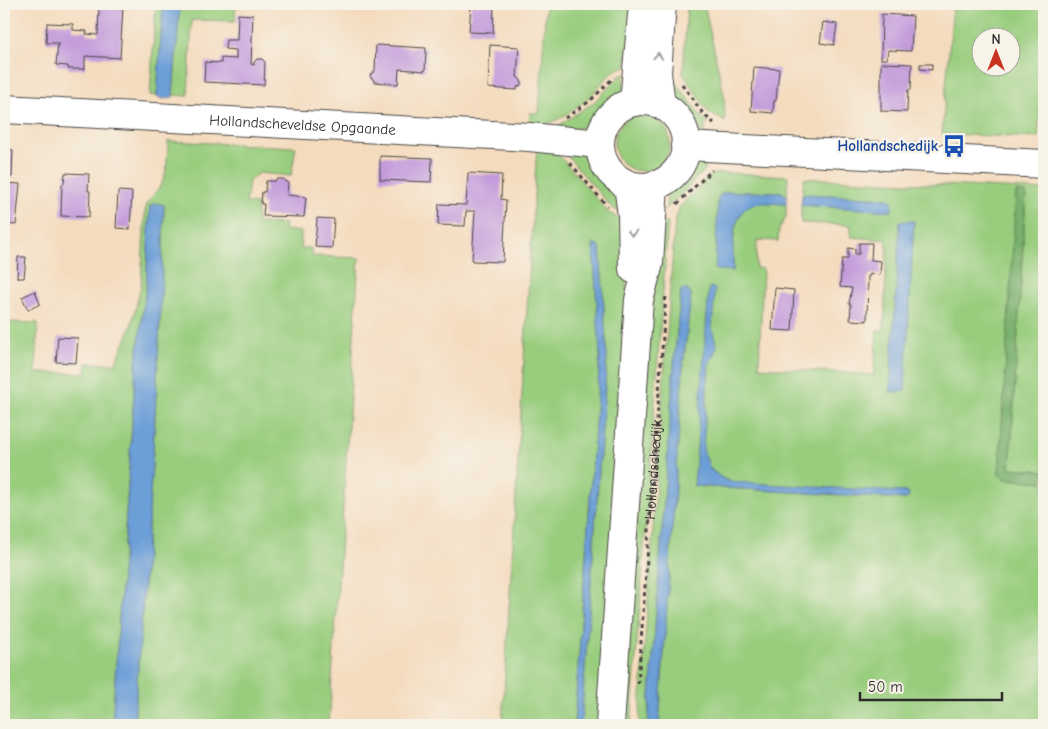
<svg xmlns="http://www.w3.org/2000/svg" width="1048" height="729" font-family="'Comic Neue',sans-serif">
<rect width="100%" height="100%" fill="#f7f3e8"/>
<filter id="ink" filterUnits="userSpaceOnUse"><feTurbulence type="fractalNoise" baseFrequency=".02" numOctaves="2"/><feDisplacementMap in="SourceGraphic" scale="10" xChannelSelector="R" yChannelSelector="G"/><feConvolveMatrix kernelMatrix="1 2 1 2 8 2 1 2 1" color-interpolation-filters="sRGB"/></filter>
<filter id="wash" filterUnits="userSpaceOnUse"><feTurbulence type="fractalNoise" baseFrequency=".0096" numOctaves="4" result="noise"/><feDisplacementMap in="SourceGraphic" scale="20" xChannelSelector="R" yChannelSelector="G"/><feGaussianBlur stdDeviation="1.12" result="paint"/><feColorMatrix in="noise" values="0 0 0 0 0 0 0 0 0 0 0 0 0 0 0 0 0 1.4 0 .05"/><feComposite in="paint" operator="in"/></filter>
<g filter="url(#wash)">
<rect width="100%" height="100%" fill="#f4dbbe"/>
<g fill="#99cd7e" stroke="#627c54" fill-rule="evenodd">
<path d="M156,4h7l-6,92 -7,-1z"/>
<path d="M180,4h56l-1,17 -43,-1 -4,76 -15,-1z"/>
<path d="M546,4h90l-10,63c-16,0 -27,23 -39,32 -15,13 -35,26 -55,30l-3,-6 1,-10h9z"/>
<path d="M687,4h17l20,91 1,27 -17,-10 -25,-38z"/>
<path d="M953,4h91v51l-6,83 -96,-4zM980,38h30v30h-30z"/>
<path d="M624,73v18c-7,8 -36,36 -45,37 -7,2 -16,0 -24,0l39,-26 27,-27z"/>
<path d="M673,79l27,36 8,8 -3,2v7c-19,-8 -32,-32 -40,-50l8,1z"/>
<circle cx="642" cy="143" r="28"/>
<path d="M168,141l128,6 -5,29 -32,-3 -10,8 -3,22 11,1v19l28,1 -1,6 17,2v16h10l1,8 47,2 -30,467h-195c12,-173 26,-346 30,-520l-14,1 -4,81 -10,78 -24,360h-108v-403l34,1 -2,50h50l1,-10 28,1 16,-37 10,-41 4,-75c2,-12 13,-19 18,-30 5,-13 4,-27 5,-40z"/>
<path d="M537,145l15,5 6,4 51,59 17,9 1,107 -27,396h-19l26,-368 -7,-110h-7l5,62 2,46 -26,370h-72z"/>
<path d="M559,146l28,8 14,19 18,20 1,19 -8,-4z"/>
<path d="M704,163v5l2,1 -40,40 1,-20 21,-19z"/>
<path d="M726,173l62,3 -1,20 -6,-4h-55l-5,2 12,77c1,-22 -5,-63 25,-68 9,-1 20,1 28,1v13l-7,12 -1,12 -21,-1 -1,28 7,1 -4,98 115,8 3,-45h7l3,-90 -36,-3v-12l-50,-2v-18l90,6 1,-10 -4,-3 -81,-4 -5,2 2,-18 240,12v281l-34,-3 16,-275 -9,-1 -18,282 5,5 40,3v243h-385l24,-358 8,-72 -3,-5 -3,-1 -4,2 -7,73 -26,361h-9l36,-504 5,-15 29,-29 4,-3zM703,450c3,18 13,26 28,32l178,15 -3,2 -212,-13z"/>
<path d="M668,222l-37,503h-10l37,-502z"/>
</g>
<path fill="#7ab06d" stroke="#526e4c" d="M1016,192l10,1 -16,275 34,3v11l-40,-3 -5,-5z"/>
<g fill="#6c9ed7" stroke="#4c6481">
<path d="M163,4h17l-7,91v2l-10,2 -6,-3z"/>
<path d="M726,192h55l6,4 -1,8c-8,0 -19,-2 -28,-1 -30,5 -24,46 -25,68l-18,-1 3,-72 3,-4z"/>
<path d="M807,194l81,4 4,3v10l-91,-6 1,-9z"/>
<path d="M156,203l8,2c-4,174 -18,347 -30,520h-22l24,-360 10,-78 4,-81z"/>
<path d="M900,221h14l-9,170 -15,1z"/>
<path d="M593,244l7,3 7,110 -26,368h-7l26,-370z"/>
<path d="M711,287l4,2 -3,40 5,18 -8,17 -6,85 7,20 13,10 9,3 173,10 4,2v3l-3,2 -212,-13 15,-198z"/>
<path d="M685,289l3,1 3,5 -8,72 -24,358h-11l26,-361 7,-74z"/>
</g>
<g id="blocks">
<g fill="#c39bdb">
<path d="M471,4l23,1 -1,28 -24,-1z"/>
<path d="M890,4h24v4l-24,-1z"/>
<path d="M99,6l24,1 -3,51 -35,-2v13h-17v-3l-12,-1 2,-22h-12l1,-20 26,1v6l14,1 -1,3 12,1z"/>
<path d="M238,14l15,1 -2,49 3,1v-3l3,-3h5l3,3 -1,23 -60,-3 1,-20 16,1v-5l15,1v-9l-11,-1 1,-9h11z"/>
<path d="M882,14l31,2 -2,35 -23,-1 -1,9h-6z"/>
<path d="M823,22l14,2 -3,21 -14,-2z"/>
<path d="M376,45l50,3 -1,23 -26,-2 -1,15 -24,-2v-2l-3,-2 -1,-3 5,-4z"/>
<path d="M490,45l29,2 -2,30 3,2 2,4 -2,3 -3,1v3l-29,-2z"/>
<path d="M881,63l31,1 -1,26h-3l-1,22 -26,-1z"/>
<path d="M920,64h12v6l-12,-1z"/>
<path d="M754,67l25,2 -3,32h-2l-1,12 -22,-2z"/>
<path d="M4,149l9,1 -1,27 -8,-1z"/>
<path d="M380,156l52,2 -1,24 -51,-2z"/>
<path d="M65,173l24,1 -1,17h2l-1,26 -28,-1 1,-32h2z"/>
<path d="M468,173l34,2 -1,24 5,1 -3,62 -31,-1 3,-50h-9l-1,15 -27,-1 1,-21 27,1z"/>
<path d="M276,179h8l1,3h3l-1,13 19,2 -2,20 -41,-1 1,-12h-3l1,-12h3l1,-11h9z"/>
<path d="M5,183l15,1 -4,41 -12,-1z"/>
<path d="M118,191l14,1 -2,37 -14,-1z"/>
<path d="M317,218l17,1 -2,29 -17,-1z"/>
<path d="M859,243h13l-1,17 10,1 -1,14 -10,-1v2h-2l-1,45 -17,-1 1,-16h-2l3,-16 -12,-1 2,-28h6v-11l7,1v5h4z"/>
<path d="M18,257h8l-2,21h-7z"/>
<path d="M775,288l19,2 -2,41 -20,-1z"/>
<path d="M35,291l5,13 -12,6 -6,-13z"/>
<path d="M58,337l20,1 -2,25 -20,-1z"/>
</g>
</g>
</g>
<g filter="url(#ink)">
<use href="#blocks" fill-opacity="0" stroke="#494541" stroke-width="1"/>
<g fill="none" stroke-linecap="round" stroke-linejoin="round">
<defs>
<g id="secondary">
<circle cx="643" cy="144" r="43"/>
<path d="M634,102l9,-98"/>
<path d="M661,105l-4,-32 5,-69"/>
<path id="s2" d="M4,109l525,28 71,7"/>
<path d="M685,146l359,18"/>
<path d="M628,185l4,30 1,54"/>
<path d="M610,725l29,-425 10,-37 5,-78"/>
</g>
</defs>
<use href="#secondary" stroke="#494541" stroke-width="30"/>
<g stroke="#494541" stroke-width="3" stroke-dasharray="4 4" stroke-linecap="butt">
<path d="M682,84l22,31 10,8"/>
<path d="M565,118l25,-17 24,-24"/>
<path d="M570,163l37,43"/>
<path d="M677,204l35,-34"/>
<path id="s1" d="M638,684l28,-390"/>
</g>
<use href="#secondary" stroke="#fff" stroke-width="28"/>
</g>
<defs><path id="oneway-chevron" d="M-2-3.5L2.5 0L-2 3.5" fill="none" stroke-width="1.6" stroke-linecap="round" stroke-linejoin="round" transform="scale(1.25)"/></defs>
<g stroke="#a0a0a0">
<use href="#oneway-chevron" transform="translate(658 56) rotate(-87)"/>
<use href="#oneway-chevron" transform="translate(632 233) rotate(90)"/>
</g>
</g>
<defs>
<symbol id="bus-bare" viewBox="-9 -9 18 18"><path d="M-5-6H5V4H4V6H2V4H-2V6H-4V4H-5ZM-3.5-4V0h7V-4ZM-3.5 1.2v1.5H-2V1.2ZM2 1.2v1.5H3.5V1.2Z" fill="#1a4fb4" stroke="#f7f3e8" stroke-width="2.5" paint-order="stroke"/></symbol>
</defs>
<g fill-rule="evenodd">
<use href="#bus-bare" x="938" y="130" width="32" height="32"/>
</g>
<g text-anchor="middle" stroke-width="5" stroke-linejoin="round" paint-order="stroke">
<g font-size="15" fill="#2b2b2b" stroke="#f7f3e8">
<text dy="5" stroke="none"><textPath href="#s2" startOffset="299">Hollandscheveldse Opgaande</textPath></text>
<text dy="5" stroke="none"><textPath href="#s1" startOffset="215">Hollandschedijk</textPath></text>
</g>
<g font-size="15" font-weight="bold" fill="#164399" stroke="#f7f3e8" text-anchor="end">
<text x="938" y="151">Hollandschedijk</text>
</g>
</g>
<rect width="1048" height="729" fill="none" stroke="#f7f3e8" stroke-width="20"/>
<g transform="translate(996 52)"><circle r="24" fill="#f7f3e8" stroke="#a5a39c"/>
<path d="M0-4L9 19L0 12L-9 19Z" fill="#c8321e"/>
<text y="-8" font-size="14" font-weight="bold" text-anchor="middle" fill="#2b2b2b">N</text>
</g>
<path d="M860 692v8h142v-8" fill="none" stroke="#2b2b2b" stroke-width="2.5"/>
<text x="868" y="692" font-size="15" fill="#2b2b2b" stroke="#f7f3e8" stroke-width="4" paint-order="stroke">50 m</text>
</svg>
